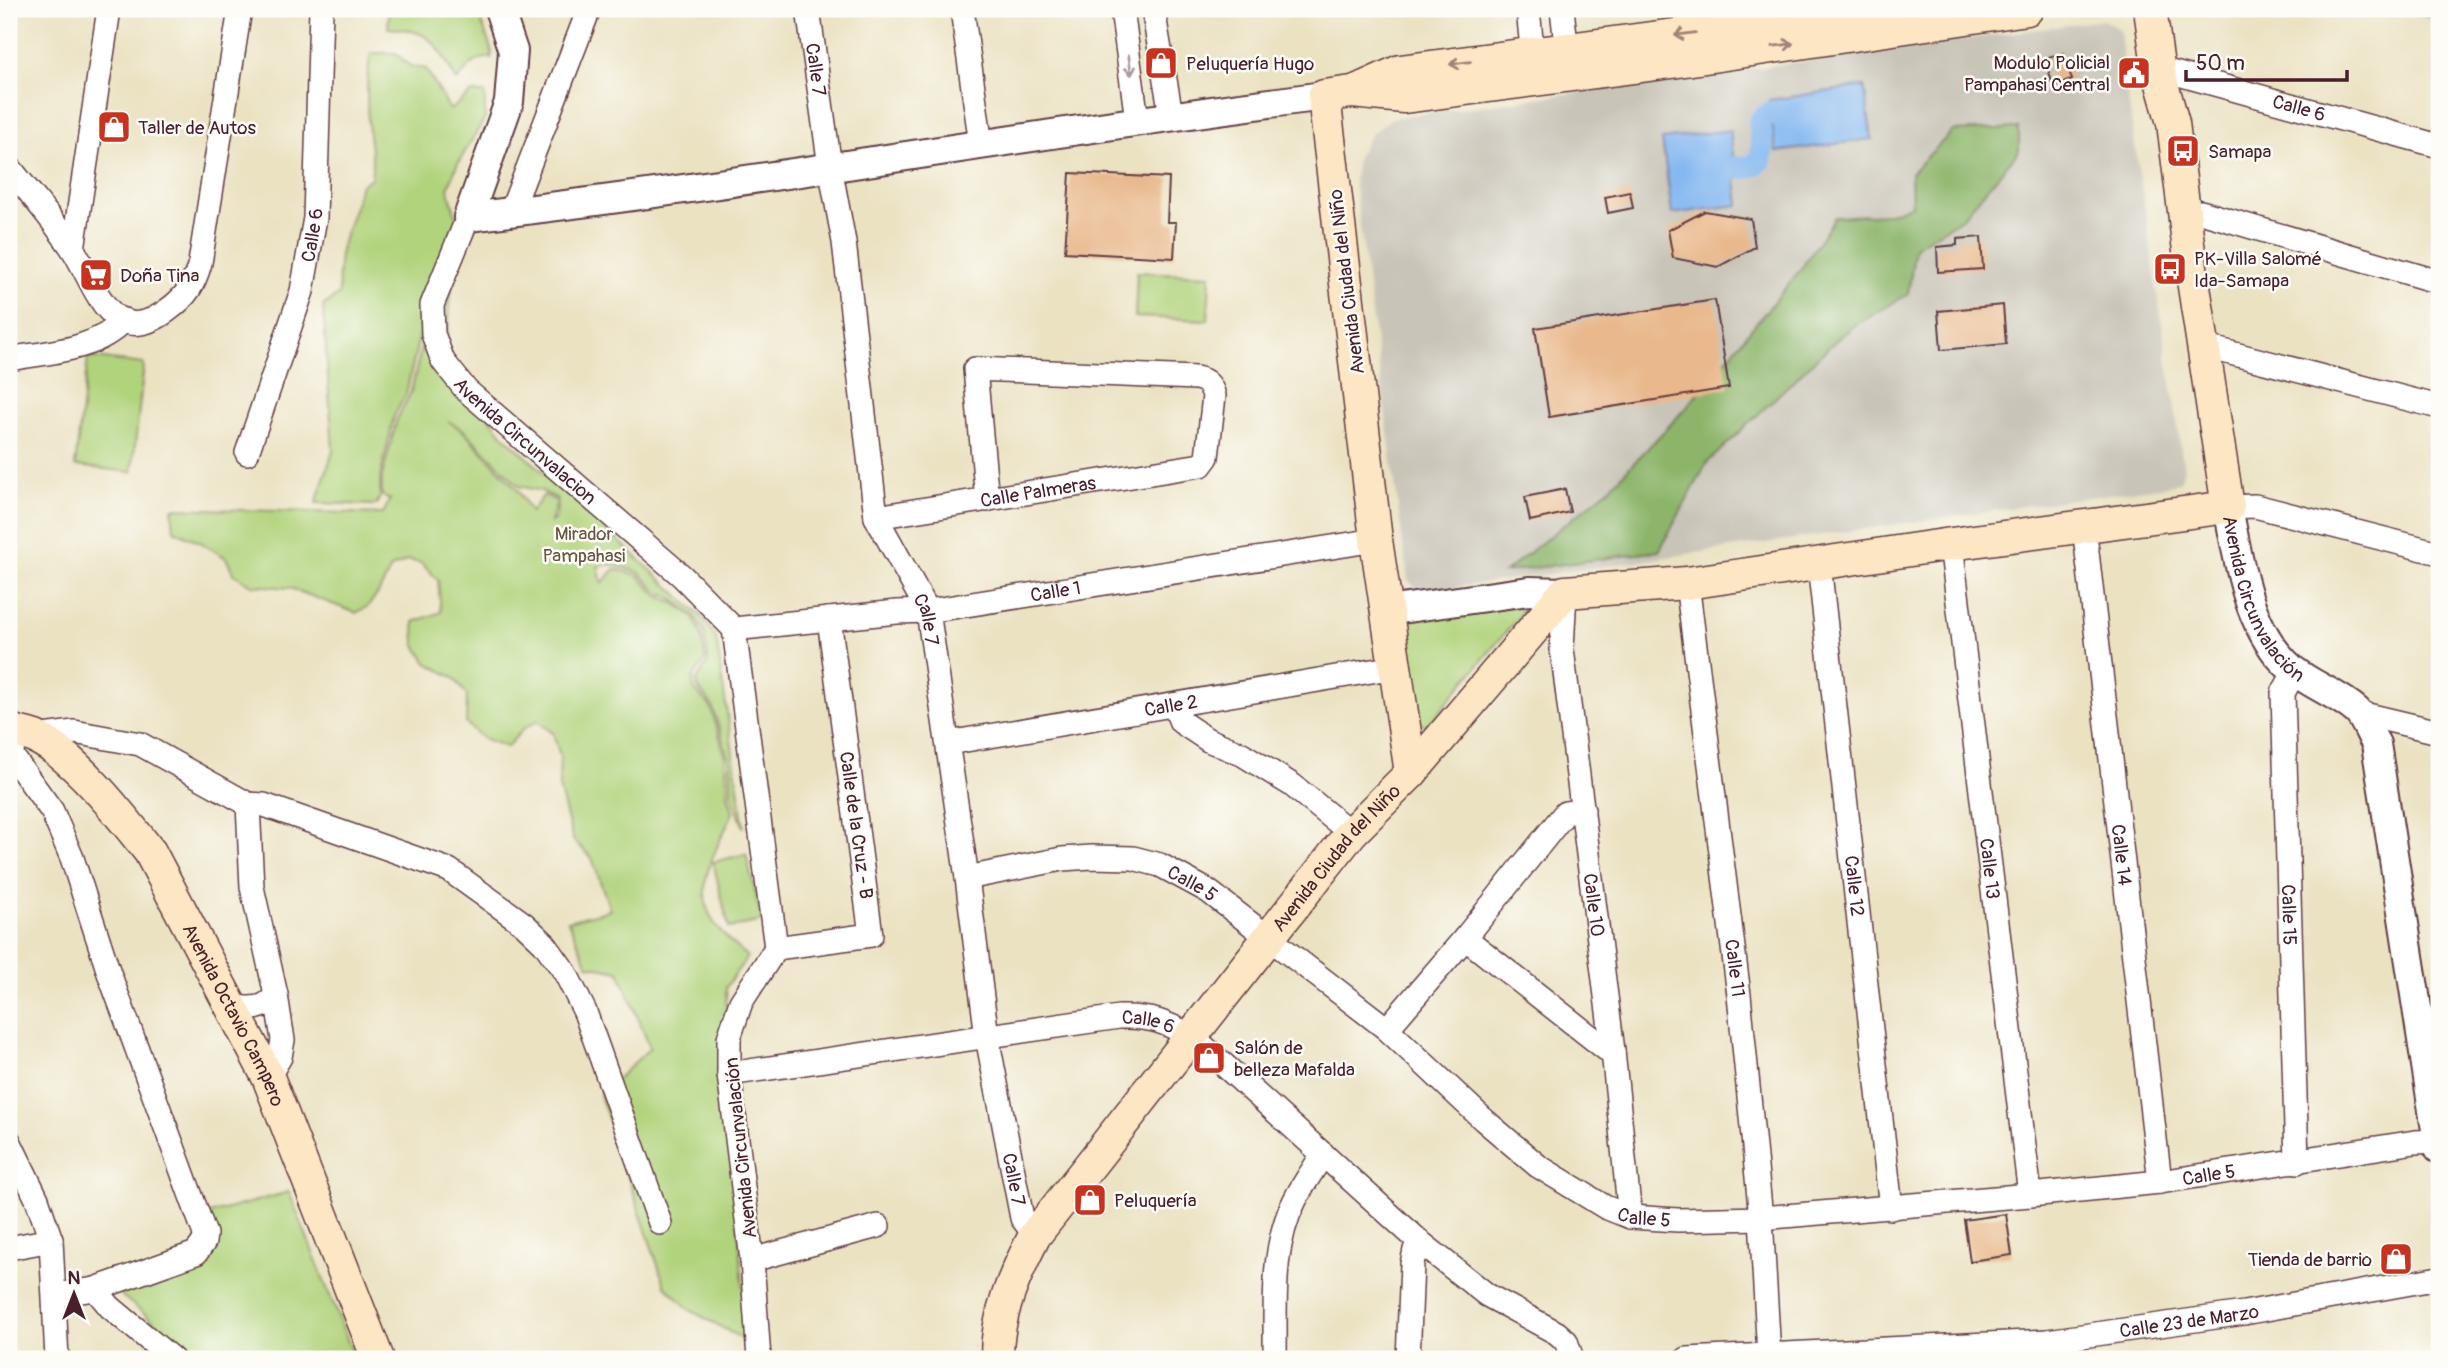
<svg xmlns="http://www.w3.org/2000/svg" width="2448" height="1368" font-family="Pangolin,sans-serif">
<rect width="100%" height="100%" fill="#fdfcf7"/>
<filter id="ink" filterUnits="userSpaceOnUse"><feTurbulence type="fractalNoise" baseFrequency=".0143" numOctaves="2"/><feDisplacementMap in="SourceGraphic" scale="14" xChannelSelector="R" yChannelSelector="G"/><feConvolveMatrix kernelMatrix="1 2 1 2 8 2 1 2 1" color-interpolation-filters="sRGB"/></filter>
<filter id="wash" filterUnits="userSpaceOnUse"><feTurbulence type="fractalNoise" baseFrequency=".00686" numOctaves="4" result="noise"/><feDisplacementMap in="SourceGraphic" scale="28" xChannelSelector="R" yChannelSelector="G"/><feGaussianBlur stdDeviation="1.57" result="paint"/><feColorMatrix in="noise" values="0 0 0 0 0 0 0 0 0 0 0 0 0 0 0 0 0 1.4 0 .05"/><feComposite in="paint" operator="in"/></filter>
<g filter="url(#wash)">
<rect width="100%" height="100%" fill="#ebe2c2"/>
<path fill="#c9c4b8" d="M2103,20l17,10 6,55 58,384 -3,11 -8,5 -753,107 -12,-12 -54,-399 3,-24 14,-23 21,-16z"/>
<g fill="#b1d37b" stroke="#7e7953" stroke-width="2" fill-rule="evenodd">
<path d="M389,9h88l15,43 -1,6c-18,-1 -23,10 -34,23 -21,-37 -23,-51 -69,-53z"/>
<path d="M371,53h24l15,13 16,3 24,41 22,-17h13v25l-28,47 -9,23 11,38 -28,59 -25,109 -12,22 -14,61v20l-4,8 -60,-2 17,-52 -10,-145 16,-12c0,-12 -1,-26 1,-39 4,-24 16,-45 20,-69l11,-8c3,-20 0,-25 -2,-43 -2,-27 -4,-56 2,-82z"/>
<path d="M454,248l-8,114 58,74 198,181 14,21 28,190 -13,-34 -1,-31 -18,-58 -14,-17 -1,-8 11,-18 -4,-31 -10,-16 -27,-20 -9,-2 -19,-21 -29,-8 -12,2 4,17 13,-14 23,6 18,20 18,8 19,13 8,17 4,27 -12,18 1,11 16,17 15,49 3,40 5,17c-14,34 -42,73 -20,109 7,13 23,25 34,36l-21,30 5,159 17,196 -58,-32 -25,-24 -65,-191 50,-47 -31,-77 -31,-6 -20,-44 42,-11 -18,-52 -19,-18 -14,-53 1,-31 -7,-23 -16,-12 -14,8 -16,18 -25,-9 -16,-15 1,-28 -14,-18 -26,-14 -12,-19 -1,-22 27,-10 -3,-32 -17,-17 -13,-3 -17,8 -12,24 -11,14 -12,7 -66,-25 -38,-3 -18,-11 -8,-16 -26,-16 -26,-12 -2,-22 211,6 7,-15h-3l-5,-4v-18l15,-58 14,-27 25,-107zM448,421l16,9 55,56 23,5 16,8 -2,19 -5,4 6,-21 -13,-6 -13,17 -14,-23 -54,-58z"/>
<path d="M1137,272l73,3 -2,45 -73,-3z"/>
<path d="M88,357l56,7 -12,108 -57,-6z"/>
<path d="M1518,605l4,8 -95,113 -7,-2 -13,-98 5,-7z"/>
<path d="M746,854l16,67 -33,7 -16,-66z"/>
<path d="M289,1192l66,167h-155l-78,-63 -1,-3 25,-8 1,-5 40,-18 22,-48z"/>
</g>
<path fill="#8cb56b" stroke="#6b6a4b" stroke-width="2" d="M2019,128v23l-56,66 -48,30 -7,47 -54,32 -19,15 -128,122 -48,88 -154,21 104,-83 77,-81 115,-139 34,-52 52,-3 25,-9 -1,-32 42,-42z"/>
<g fill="#81b6f0" stroke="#666a8e" stroke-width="2">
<path d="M1864,86l8,53 -96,13 -7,-52z"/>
<path d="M1730,130l9,75 -67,9 -10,-75z"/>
</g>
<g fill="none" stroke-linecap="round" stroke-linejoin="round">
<path stroke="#81b6f0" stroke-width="6" d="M2409,9l30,8"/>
<path stroke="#81b6f0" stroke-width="23" d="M1735,168l15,-1 10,-6 2,-11 -2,-29 11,-9"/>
</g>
<g id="blocks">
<g fill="#e9b98d">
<path d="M2064,53l8,27 -19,6 -8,-28z"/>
<path d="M2139,63l4,20 -17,2 -2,-20z"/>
<path d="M1070,173l99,5 -2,44h9l-2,36 -109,-6z"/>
<path d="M1630,192l3,16 -25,5 -3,-16z"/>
<path d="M1705,211l46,8 4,28 -37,20 -45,-9 -5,-28z"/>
<path d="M1981,237l2,32 -45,3 -1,-25 20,-2v-6z"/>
<path d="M1715,300l14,88 -180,29 -14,-89z"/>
<path d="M2003,305l3,39 -65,6 -3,-39z"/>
<path d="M1565,489l5,23 -40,9 -5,-24z"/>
<path d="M2006,1214l6,41 -42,6 -6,-41z"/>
</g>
</g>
</g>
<g filter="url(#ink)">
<use href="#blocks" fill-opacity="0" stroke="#623c42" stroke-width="2"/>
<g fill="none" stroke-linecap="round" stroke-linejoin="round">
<defs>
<g id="minor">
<path id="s1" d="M808,9l22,158 14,75 32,275 52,94 39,267 20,159 35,181 13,17"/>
<path d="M962,9l19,136"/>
<path d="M1122,9l15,111"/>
<path d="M1153,9l18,106"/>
<path d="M1528,9l6,59"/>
<path d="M1562,9l6,53"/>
<path id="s2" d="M2159,73l12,-1 268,74"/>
<path d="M9,167c21,26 44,53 63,81 23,34 38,105 96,62 18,-13 26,-25 32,-47l40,-254"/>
<path d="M511,212l78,-203"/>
<path d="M2186,213l15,-1 238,70"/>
<path id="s3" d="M468,217l-36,88 1,29 10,27 23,29 216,186 52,53 42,319"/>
<path d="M73,249l36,-240"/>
<path d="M2204,352l15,-2 220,57"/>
<path d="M9,359c38,-7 87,-8 115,-39"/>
<path id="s4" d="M247,453l55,-162 13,-73 6,-209"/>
<path d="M2228,507l27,-1 184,47"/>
<path id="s5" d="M876,517l325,-52 6,-8 7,-61c-3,-11 -7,-16 -18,-18l-221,-9 12,131"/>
<path id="s6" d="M2084,526l76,656"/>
<path id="s7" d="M1951,544l79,651"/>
<path id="s8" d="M1819,564l72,644"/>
<path id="s9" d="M1687,583l52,412 22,223 8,137"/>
<path id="s10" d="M1565,592l-3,57 51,402 17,166"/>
<path id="s11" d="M734,629l163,-17 31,-1 448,-71"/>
<path id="s12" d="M2295,671l-12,22 14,469"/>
<path d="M1174,705l7,17 27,18 34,14 50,31 59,48"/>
<path d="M2359,713l80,19"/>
<path d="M13,731l-1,25 40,55 20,47 37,115 96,261 -1,8 -8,11 -101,36 -40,6"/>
<path d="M35,737l39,-5 66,12 108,60 16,1 185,65 75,54 20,19 21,29 20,40 75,211"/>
<path id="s13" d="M948,743l447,-76"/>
<path d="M248,804l4,83 24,108 7,45 -3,17 -12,20"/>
<path id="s14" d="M967,878l95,-19 30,-2 41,1 27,7 48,26 179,138 97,91 54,46 67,41 25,10 48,3 83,-2 269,-23 130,-13 255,-40 24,-1"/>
<path d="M1465,938l141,111 7,2"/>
<path d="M776,948l95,-13 -42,-316"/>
<path d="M233,1007c18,2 32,3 43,-12"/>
<path d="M1387,1029l78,-91 100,-125 18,-3"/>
<path id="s15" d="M729,1074l390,-57c32,-1 46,5 74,20l227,205 67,53 70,38 9,8 6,18"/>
<path d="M9,1141l28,58 14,41 6,119"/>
<path d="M9,1248l42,-8"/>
<path d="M752,1260l126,-34"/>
<path d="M95,1289l15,18 62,52"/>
<path d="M759,1359l-7,-99 -23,-186v-36l12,-36 35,-54"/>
<path d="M1275,1359c1,-52 -5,-111 20,-159 8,-16 19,-31 28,-46"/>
<path d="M1408,1359l4,-95 3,-14 5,-8"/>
<path id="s16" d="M1687,1359l360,-18 197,-28 195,-35"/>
</g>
<g id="tertiary">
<path d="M499,9l14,42 -4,51 -41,115c286,-33 570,-85 856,-121"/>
<path id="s17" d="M2228,507c11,55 19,124 65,163 20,16 45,24 64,41 8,8 13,23 19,33l63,405"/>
<path d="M1386,611l143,-20 36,1"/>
</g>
<g id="secondary">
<path d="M1356,91l44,-20 474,-62"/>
<path id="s18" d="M9,730c8,2 18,4 26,7 39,18 88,81 115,115l118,225 110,282"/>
<path d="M1411,773l154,-181 122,-9 264,-39 277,-37 -37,-240 -18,-144 -14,-50 -9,-64"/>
<path id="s19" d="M997,1359c-1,-44 18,-85 38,-124l316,-402 60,-60 -35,-233 -52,-444 28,-4 52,5 268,-35 355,-53"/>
</g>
</defs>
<use href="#minor" stroke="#623c42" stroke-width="26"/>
<use href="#tertiary" stroke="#623c42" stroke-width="32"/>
<use href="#secondary" stroke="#623c42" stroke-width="35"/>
<use href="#minor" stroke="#fff" stroke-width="23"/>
<use href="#tertiary" stroke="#fff" stroke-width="28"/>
<use href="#secondary" stroke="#fce6c4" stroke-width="32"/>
</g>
<defs><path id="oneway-shaft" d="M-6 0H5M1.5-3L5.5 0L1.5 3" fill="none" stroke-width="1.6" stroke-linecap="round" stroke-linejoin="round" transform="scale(1.75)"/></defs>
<g stroke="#a38278">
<use href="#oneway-shaft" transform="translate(1685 34) rotate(173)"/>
<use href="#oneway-shaft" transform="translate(1783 45) rotate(-8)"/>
<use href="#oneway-shaft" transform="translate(1460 63) rotate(172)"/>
</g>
<use stroke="#ae9aa0" href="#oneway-shaft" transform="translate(1130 65) rotate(82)"/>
</g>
<defs>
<symbol id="shop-square" viewBox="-11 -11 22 22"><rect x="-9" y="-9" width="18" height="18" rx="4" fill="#c8321e" stroke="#fdfcf7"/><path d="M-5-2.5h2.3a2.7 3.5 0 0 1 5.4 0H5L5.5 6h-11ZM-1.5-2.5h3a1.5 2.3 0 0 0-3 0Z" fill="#fff"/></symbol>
<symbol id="civic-square" viewBox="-11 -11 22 22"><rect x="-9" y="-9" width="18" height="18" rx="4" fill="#c8321e" stroke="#fdfcf7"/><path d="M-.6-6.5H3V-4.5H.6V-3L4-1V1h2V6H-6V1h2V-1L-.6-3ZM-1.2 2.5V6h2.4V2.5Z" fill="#fff"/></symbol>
<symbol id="bus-square" viewBox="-11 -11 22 22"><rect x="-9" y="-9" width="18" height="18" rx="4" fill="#c8321e" stroke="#fdfcf7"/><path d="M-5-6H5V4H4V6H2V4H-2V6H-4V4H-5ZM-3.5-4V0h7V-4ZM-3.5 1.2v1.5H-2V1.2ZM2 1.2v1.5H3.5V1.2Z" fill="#fff"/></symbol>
<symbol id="supermarket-square" viewBox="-11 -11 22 22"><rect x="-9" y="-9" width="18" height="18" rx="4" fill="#c8321e" stroke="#fdfcf7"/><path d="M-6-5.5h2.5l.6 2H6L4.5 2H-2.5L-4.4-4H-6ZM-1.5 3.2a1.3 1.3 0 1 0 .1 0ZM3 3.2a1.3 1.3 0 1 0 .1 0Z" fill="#fff"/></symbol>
</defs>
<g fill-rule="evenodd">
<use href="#shop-square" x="1142" y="44" width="38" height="38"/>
<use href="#civic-square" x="2115" y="54" width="38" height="38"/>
<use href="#shop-square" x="95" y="108" width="38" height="38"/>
<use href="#bus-square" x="2164" y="132" width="38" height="38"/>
<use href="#bus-square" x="2151" y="250" width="38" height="38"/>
<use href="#supermarket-square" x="77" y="256" width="38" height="38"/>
<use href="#shop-square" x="1190" y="1039" width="38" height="38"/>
<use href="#shop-square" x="1071" y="1181" width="38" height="38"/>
<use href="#shop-square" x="2377" y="1240" width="38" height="38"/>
</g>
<g text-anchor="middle" stroke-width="5" stroke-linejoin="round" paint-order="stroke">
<g font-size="19" fill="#4a1f2b" stroke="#fdfcf7" text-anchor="start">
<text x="2110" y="69" text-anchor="end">Modulo Policial<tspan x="2110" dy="22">Pampahasi Central</tspan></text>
<text x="1186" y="70">Peluquería Hugo</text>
<text x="138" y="134">Taller de Autos</text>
<text x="2208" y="158">Samapa</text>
<text x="2194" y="265">PK-Villa Salomé<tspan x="2194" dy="22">Ida-Samapa</tspan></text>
<text x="120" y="282">Doña Tina</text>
<text x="1234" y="1054">Salón de<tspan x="1234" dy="22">belleza Mafalda</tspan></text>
<text x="1114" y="1207">Peluquería</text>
<text x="2372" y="1266" text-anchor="end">Tienda de barrio</text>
</g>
<g font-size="19" fill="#4a1f2b" stroke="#fdfcf7">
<text dy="7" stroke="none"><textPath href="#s1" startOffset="61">Calle 7</textPath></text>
<text dy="7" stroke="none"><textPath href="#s2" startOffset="145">Calle 6</textPath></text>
<text dy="7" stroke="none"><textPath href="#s4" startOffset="228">Calle 6</textPath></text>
<text transform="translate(1346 282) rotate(-97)" y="7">Avenida Ciudad del Niño</text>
<text dy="7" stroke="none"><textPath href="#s3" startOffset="268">Avenida Circunvalacion</textPath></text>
<text dy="7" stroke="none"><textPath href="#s5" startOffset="164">Calle Palmeras</textPath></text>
<text dy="7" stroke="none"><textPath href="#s11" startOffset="324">Calle 1</textPath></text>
<text dy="7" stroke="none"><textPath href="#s17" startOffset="100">Avenida Circunvalación</textPath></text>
<text dy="7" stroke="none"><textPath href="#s1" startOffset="628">Calle 7</textPath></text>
<text dy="7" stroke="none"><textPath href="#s13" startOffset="226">Calle 2</textPath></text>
<text transform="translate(857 825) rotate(82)" y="7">Calle de la Cruz - B</text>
<text dy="7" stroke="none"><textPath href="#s6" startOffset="331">Calle 14</textPath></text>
<text dy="7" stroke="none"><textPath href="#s19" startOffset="614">Avenida Ciudad del Niño</textPath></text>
<text dy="7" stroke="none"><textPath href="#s7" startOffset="327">Calle 13</textPath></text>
<text dy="7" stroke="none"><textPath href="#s14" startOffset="233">Calle 5</textPath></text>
<text dy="7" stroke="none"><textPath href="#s8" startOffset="324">Calle 12</textPath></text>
<text dy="7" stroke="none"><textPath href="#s10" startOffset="315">Calle 10</textPath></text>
<text dy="7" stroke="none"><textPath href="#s12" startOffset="247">Calle 15</textPath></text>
<text dy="7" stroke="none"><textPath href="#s9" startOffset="388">Calle 11</textPath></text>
<text dy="7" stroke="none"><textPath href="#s18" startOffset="374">Avenida Octavio Campero</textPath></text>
<text dy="7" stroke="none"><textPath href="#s15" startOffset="424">Calle 6</textPath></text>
<text transform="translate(740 1148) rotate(-96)" y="7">Avenida Circunvalación</text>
<text dy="7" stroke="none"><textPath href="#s14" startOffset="1367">Calle 5</textPath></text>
<text dy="7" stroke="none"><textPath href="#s1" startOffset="1195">Calle 7</textPath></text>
<text dy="7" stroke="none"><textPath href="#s14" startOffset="800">Calle 5</textPath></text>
<text dy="7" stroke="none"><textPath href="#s16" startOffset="504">Calle 23 de Marzo</textPath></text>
</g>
<g font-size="19" fill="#695543" stroke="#fdfcf7">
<text x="584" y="540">Mirador<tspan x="584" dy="22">Pampahasi</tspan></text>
</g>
</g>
<rect width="2448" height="1368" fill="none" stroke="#fdfcf7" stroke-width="35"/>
<g transform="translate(74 1294)" stroke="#fdfcf7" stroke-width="5" paint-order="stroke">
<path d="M0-5L12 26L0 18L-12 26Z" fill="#4a1f2b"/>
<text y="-10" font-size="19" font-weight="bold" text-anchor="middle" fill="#4a1f2b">N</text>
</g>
<path d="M2186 70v10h161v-10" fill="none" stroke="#4a1f2b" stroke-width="3.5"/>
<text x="2196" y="70" font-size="21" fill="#4a1f2b" stroke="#fdfcf7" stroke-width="5" paint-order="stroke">50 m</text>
</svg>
